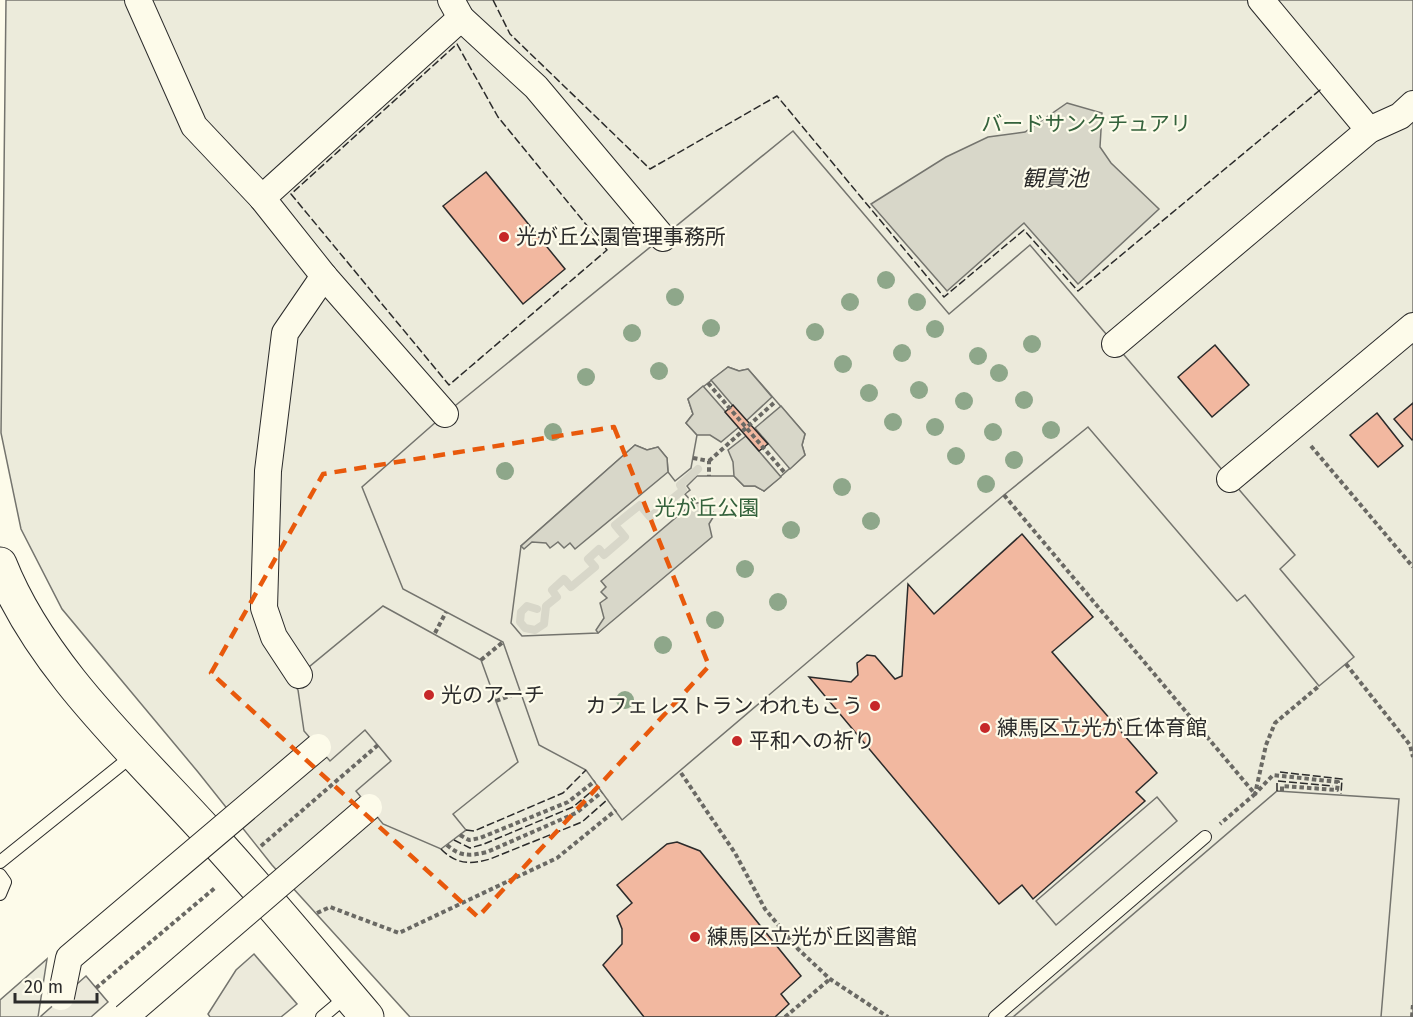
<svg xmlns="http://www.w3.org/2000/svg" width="1413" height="1017" font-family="'Fira Sans','Noto Sans JP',sans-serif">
<rect width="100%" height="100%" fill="#fdfbea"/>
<g fill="#ecebdb" stroke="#74746e" stroke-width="1.5">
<path d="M6,0h1407v1017h-1003l-138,-152 -74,-93 -136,-163 -41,-80 -20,-96z"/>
<path d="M47,959l-9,58h-38v-17z"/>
</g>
<g fill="#eceadb" stroke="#74746e" stroke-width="1.5" fill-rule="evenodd">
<path d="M793,131l156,183 81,-69 265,310 -15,14 74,88 -35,29 -74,-91 -8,6 -149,-174 -84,68 -382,325 -36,-50 -47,-25 -36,-103 -100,-53 -41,-102 83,-73zM728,367l11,4 9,-2 57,65 -3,11 3,10 -41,36 -9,-5h-11l-10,-10h-37l-10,10 3,4 -5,4 8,9h12l4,21 -111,109 -76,3 -11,-13 10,-77 114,-101 12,5 11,-3 9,11 1,14 7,9 16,-13 6,-33 -11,-12 7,-9 -5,-15z"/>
<path d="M383,606l98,54 37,102 -65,52 13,16 -25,19 -58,-25 -27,-33 35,-30 -26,-31 -35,31 -26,-30 -6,-41 -6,-9z"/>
<path d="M1277,791l122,8 -18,218h-368z"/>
<path d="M1157,797l20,24 -121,104 -20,-24z"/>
<path d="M254,954l43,50 -16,13h-71l-2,-3 28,-44z"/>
<path d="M86,976l22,26 -17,15h-51z"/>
</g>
<g fill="#d8d7c9" stroke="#74746e" stroke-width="1.5">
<path d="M1067,103l35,10 -2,34 11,16 48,46 -81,75 -54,-61 -77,68 -76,-87 75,-47 42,-20 37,-5z"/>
<path d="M728,367l11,4 9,-2 24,28 -26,24 -35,-41z"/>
<path d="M703,386l36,41 -18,15 -11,-7h-13l-11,-12 7,-9 -5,-15z"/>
<path d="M781,406l24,28 -3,11 3,10 -15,14 -35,-41z"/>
<path d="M746,436l35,41 -17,14 -9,-5h-11l-10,-10 -1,-14 -5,-12z"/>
<path d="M635,445l12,5 11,-3 9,11 1,14 -93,77 -5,-6 -6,5 -6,-6 -8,6 -4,-5 -14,-1 -8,7 -3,-3z"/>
<path d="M693,503h12l10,11 -6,10 3,13 -114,96 -2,-3 8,-12 -4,-15 7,-5 -6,-6 5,-5 -5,-6z"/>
</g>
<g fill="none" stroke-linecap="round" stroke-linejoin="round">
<path stroke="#d8d7c9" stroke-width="8" d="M537,609l-10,-3 -6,6 -1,10 5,6 10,2 9,-6 2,-18 11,-9 -5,-7 12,-11 7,8 24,-20 -7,-8 11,-10 5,6 21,-18 -10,-12 25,-20 10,12 33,-27 -3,-5 18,-16"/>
</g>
<g fill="#f2b8a0" stroke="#2b2b2b" stroke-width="1.5">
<path d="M486,172l79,97 -42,35 -80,-98z"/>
<path d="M1215,345l34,40 -37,32 -34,-40z"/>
<path d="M1413,403v36l-1,1 -18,-21z"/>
<path d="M733,405l35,39 -9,7 -34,-39z"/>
<path d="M1377,413l26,33 -25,21 -28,-32z"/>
<path d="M1022,534l71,83 -41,35 105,121 -21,19 9,9 -112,98 -11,-14 -23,19 -190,-227 42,5 7,-7 -1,-12 10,-8 8,1 20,23 7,-3 6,-92 26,30z"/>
<path d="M677,842l23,9 101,125 -20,18 8,10 -14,13h-131l-41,-52 19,-21v-15l-5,-13 15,-13 -15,-18 50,-41z"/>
</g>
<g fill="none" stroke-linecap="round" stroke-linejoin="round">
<defs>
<g id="lane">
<path d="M0,862l132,-106"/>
<path d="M0,875l5,7 -5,12"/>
<path d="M322,1017l25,-21"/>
<path d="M995,1017l210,-180"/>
</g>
<g id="street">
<path d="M138,0l56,126 68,72 62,78 121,138"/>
<path d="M451,0l10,18 75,69 127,151"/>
<path d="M1261,0l108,130"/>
<path d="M262,198l199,-180"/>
<path d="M1115,344l254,-214 31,-14 13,-12"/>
<path d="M1230,479l183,-153"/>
<path d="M299,675l-25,-38 -10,-29 4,-137 17,-138 39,-57"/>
</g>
<path id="secondary" d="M0,564c41,104 136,189 210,271 54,59 105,121 157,182"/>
</defs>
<use href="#lane" stroke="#2b2b2b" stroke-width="14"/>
<use href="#street" stroke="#2b2b2b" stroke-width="28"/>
<use href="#secondary" stroke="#2b2b2b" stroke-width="35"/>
<g stroke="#6a6964" stroke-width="4" stroke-dasharray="4.5 3" stroke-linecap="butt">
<path d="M708,383l77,90"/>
<path d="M1311,446l102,121"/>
<path d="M693,458l16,3v15"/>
<path d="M709,461l67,-60"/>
<path d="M1004,495l251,299 -35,30"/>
<path d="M435,633l11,-21"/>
<path d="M481,660l22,-18"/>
<path d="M1346,664l64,81 3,12"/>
<path d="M496,701l24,-9"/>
<path d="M681,773l54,80 30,56 33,40 32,30 58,38"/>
<path d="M1282,791v-5l55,4 1,-8 -65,-7 -18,19 11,-49 9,-22 44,-37"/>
<path d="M460,835l9,5 11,-2 88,-36 27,-21"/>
<path d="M447,845c13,12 24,11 40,7l89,-39 26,-21"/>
<path d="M261,846l117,-101"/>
<path d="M317,913l13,-6 69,26 158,-75 59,-48"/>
<path d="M96,988l120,-101"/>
<path d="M785,1017l45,-38"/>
<path d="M1412,1017l1,-13"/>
</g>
<use href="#lane" stroke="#fdfbea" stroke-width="12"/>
<use href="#street" stroke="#fdfbea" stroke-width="26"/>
<use href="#secondary" stroke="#fdfbea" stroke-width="33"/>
<defs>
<g id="street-bridge">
<path d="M61,997l8,-39 249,-211"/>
<path d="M125,1017l244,-210"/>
</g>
</defs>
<use href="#street-bridge" stroke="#2b2b2b" stroke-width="28" stroke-linecap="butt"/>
<use href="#street-bridge" stroke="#fdfbea" stroke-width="26"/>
<g stroke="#2b2b2b" stroke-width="1.5" stroke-dasharray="8 3" stroke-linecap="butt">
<path d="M493,0l17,34 140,135 127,-73 167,201 80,-67 54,61 242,-201 -2,-2"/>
<path d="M457,44l41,73 109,133 -158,135 -158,-191z"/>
<path d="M1280,772l62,7 -1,15"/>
<path d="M1277,791v-10l56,5"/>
<path d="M466,830l8,1 89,-38 23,-23"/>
<path d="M454,840l16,8 14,-4 89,-37 25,-21"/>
<path d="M441,849c14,15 30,16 49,10l92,-37 26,-23"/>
</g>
</g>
<g fill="#8ea78a">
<circle cx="886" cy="280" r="9"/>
<circle cx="675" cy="297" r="9"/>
<circle cx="850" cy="302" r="9"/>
<circle cx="917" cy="302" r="9"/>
<circle cx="711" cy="328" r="9"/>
<circle cx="935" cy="329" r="9"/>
<circle cx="815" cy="332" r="9"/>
<circle cx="632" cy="333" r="9"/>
<circle cx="1032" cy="344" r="9"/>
<circle cx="902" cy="353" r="9"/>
<circle cx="978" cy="356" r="9"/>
<circle cx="843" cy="364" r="9"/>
<circle cx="659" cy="371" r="9"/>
<circle cx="999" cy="373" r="9"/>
<circle cx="586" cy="377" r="9"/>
<circle cx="919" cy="390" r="9"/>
<circle cx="869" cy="393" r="9"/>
<circle cx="1024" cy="400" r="9"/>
<circle cx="964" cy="401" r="9"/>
<circle cx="893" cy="422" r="9"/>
<circle cx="935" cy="427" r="9"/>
<circle cx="1051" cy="430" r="9"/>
<circle cx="553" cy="432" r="9"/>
<circle cx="993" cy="432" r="9"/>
<circle cx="956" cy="456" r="9"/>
<circle cx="1014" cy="460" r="9"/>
<circle cx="505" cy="471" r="9"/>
<circle cx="986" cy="484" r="9"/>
<circle cx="842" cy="487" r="9"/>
<circle cx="871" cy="521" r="9"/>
<circle cx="791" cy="530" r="9"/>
<circle cx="745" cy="569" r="9"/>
<circle cx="778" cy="602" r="9"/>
<circle cx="715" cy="620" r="9"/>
<circle cx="663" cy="645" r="9"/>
<circle cx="625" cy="700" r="9"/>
</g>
<path fill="none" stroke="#e8590c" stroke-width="4.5" stroke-dasharray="12 8" stroke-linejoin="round" d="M614,427l95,239 -231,251 -267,-244 112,-199z"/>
<g fill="#c62828" stroke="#fdfbea" stroke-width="2">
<circle cx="504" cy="237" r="6"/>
<circle cx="429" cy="695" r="6"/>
<circle cx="875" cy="706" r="6"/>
<circle cx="985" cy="728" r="6"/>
<circle cx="737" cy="741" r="6"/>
<circle cx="695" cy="937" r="6"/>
</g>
<g text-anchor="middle" stroke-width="4.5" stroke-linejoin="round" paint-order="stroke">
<g font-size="21" fill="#34623c" stroke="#fdfbea">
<text x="1086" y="131">バードサンクチュアリ</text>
<text x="707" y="515">光が丘公園</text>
</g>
<g font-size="21" fill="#2b2b2b" stroke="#fdfbea" text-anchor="start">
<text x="516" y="244">光が丘公園管理事務所</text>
<text x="441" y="702">光のアーチ</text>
<text x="863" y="713" text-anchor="end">カフェレストラン われもこう</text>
<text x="997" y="735">練馬区立光が丘体育館</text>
<text x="749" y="748">平和への祈り</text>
<text x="707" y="944">練馬区立光が丘図書館</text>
</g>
<g font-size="22" font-style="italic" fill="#2b2b2b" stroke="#fdfbea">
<text x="1055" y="186">観賞池</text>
</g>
</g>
<path d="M15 993v9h82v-9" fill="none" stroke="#2b2b2b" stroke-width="3"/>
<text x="24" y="993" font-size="18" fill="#2b2b2b" stroke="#fdfbea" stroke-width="4.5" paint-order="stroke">20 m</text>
</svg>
